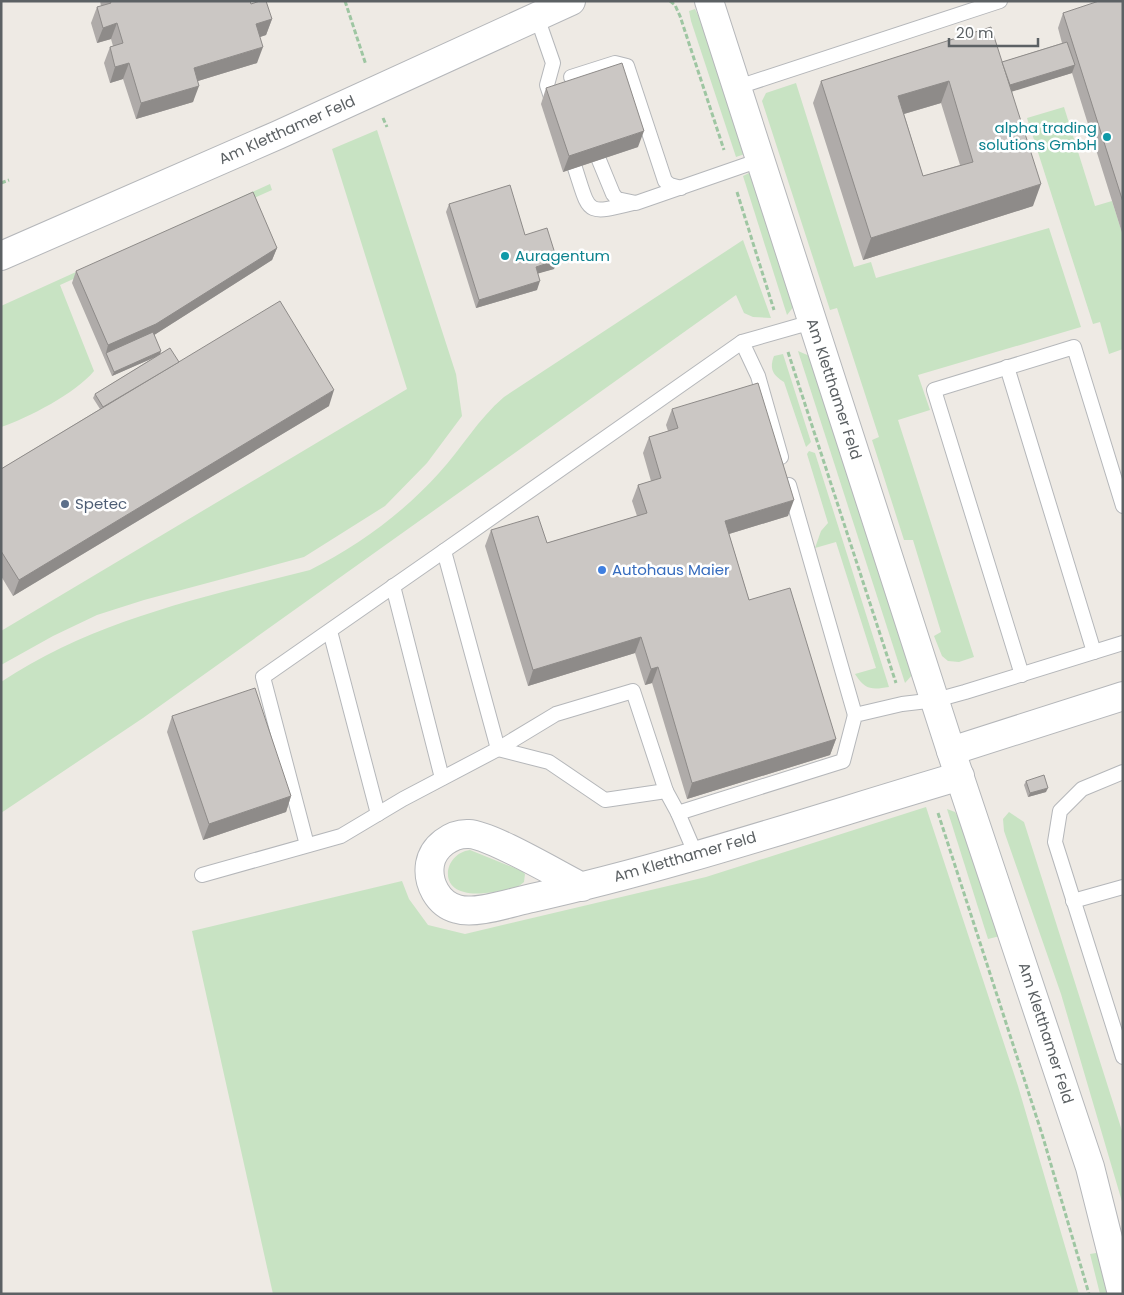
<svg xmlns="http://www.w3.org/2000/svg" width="1124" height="1295" font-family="Poppins,sans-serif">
<rect width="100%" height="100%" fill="#eeeae4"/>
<g fill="#c8e3c3">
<path d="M695,9l7,14 43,131 -9,3 -45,-136 -2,-10z"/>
<path d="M796,83l58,184 17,-5 5,16 173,-50 32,99 -163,48 12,35 -32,10 76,237 -15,5 -11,-1 -6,-5 -8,-20 7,-4 -28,-92h-9l-32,-100 7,-3 -42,-129 -7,2 -68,-209 4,-8z"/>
<path d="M1064,107l31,99 17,-5 11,35v113l-14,5 -9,-32 -7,2 -66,-206z"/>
<path d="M377,130l79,244 6,42 -35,47 -42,43 -81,51 -160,43 -47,15 -44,21 -52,29v-34l406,-242 -75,-240z"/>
<path d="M751,172l44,133 -8,10 -44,-139z"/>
<path d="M270,184l2,6 -212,95 34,86c-18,22 -66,47 -93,56v-121z"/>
<path d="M743,240l28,78 -18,-1 -9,-4 -8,-18 -593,423 -142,95v-131c93,-62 202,-85 309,-112 48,-24 93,-57 129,-97 23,-25 39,-54 65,-76z"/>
<path d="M798,351l14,6 101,317 -8,9z"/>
<path d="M783,354l28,88 -5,5 -22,-65c-11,-7 -15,-13 -10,-26z"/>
<path d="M809,451l6,2 74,234c-17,3 -24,3 -34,-13l21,-6 -40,-126 -21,6 6,-17 7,-8 -21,-69z"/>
<path d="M926,807l92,279 61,208h-806l-81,-363 210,-50 7,18 19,26 37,9 241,-57z"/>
<path d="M947,809l8,3 8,14 37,110 -12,3z"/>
<path d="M1009,812l15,10 99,312v71l-62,-211 -57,-163 -1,-12z"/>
<path d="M470,850l52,21 3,3 -1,8c-7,7 -19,9 -29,10 -10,1 -21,3 -31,0 -26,-6 -18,-39 6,-42z"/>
<path d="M1102,1252l9,42h-11l-10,-40z"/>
</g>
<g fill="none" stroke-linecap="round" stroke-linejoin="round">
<defs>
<g id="service">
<path d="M537,17l16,46 -6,22 5,15"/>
<path d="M571,77l44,-14 12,3 38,115 5,4 11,3"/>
<path d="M738,87l262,-86"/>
<path d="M599,160l14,34 4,5 19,4 124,-43"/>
<path d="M575,168c15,46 10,47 58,35"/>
<path d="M812,322l-70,20 -298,209 54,198 51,13 56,38 61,-9 12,22 165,-52 12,-46 47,-11 34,-4 29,-8 158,-49"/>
<path d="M742,342l16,34 23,81"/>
<path d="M1007,367l87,285"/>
<path d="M789,485l66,230"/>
<path d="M393,586l49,192"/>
<path d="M330,631l48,183"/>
<path d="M1022,675l-88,-285 140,-43 49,159"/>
<path d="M1123,772l-41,17 -22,22 -5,31 68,215"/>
<path d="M678,813l18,42"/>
<path d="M307,845l-44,-168 181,-126"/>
<path d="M202,875l139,-39 62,-37 95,-50 58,-35 77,-23 33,100"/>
<path d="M1073,901l50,-14"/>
</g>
<g id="minor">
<path d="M709,1l242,750 139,416 32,127"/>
<path d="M1,256l277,-121 293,-134"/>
<path d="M951,751l172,-55"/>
<path d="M582,887c-24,-12 -91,-52 -113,-53 -18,-1 -36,13 -39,30 -3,19 8,40 27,45 19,6 55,-7 75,-11 144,-32 286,-80 428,-122"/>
</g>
</defs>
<use href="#service" stroke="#b5b7ba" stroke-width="16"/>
<use href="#minor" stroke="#b5b7ba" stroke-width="30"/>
<g stroke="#9ec6a2" stroke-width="3" stroke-dasharray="5 2.5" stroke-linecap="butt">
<path d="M345,1l21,64"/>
<path d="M670,1l5,4 5,11 44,134"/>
<path d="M383,118l4,9"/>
<path d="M1,183l8,-3"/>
<path d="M737,192l37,118"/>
<path d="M788,352l108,331"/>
<path d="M938,813l104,321 47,160"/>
</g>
<use href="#service" stroke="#fff" stroke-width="14"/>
<use href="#minor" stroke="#fff" stroke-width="28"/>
</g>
<g fill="#afaba9" fill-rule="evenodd">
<path d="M100,1h150l1,3 21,15 -6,16 -6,2 -3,26 -59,18 -5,21 -57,17 -13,-40 -13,4 -6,-20 6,-16 3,-1 -2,-7 -14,4 -6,-20 6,-16 4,-1z"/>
<path d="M1123,1v235l-51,-163 -60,18 21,115 -170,54 -50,-157 8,-22 181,-19 60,-19 -4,-15 5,-15zM941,103l19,62 -37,11 -19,-62z"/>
<path d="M546,88l92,59 -75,25 -22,-68z"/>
<path d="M449,204l76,31 32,25 -3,9 -16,4 -1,17 -61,18 -30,-96z"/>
<path d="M277,248l-5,12 -118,75 6,19 19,8 150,44 -316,190 -12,-20v-107l99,-60 -7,-11 2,-4 60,-37 -43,19 -40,-93 4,-12z"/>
<path d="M672,409l116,107 -59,18 20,66 87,139 -6,16 -143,44 -35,-116 -7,2 -10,-32 -107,33 -43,-140 6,-16 56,13 90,-27 -5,-15 6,-16 13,-4 -8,-28 6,-16 19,-6 -2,-6z"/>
<path d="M172,716l119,80 -5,16 -83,28 -36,-108z"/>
<path d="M1026,781l20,11 -18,5 -4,-12z"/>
</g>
<g fill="#8e8b89">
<path d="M272,19l-6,16 -15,5 5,-16z"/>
<path d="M117,23l-6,16 -14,4 6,-15z"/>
<path d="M263,47l-6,16 -69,21 6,-16z"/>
<path d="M129,63l-6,16 -13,4 5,-16z"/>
<path d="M1075,65l-3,8 -74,23 3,-9z"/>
<path d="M949,81l-8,22 -51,15 8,-22z"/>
<path d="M199,86l-6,16 -57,17 5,-16z"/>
<path d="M644,131l-6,16 -75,25 6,-16z"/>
<path d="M1041,184l-8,22 -170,54 8,-22z"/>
<path d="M277,248l-5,12 -121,77 -45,16 2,-8z"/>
<path d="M557,260l-3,9 -21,6 3,-8z"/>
<path d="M540,281l-3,9 -61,18 3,-8z"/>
<path d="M161,351l-1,4 -48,21 2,-4z"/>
<path d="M334,390l-5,16 -316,190 6,-16z"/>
<path d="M794,500l-6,16 -69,21 6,-16z"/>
<path d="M641,637l-6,16 -107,33 5,-16z"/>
<path d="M658,667l-6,16 -7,2 6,-16z"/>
<path d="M836,739l-6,16 -143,44 5,-16z"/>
<path d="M1048,788l-2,4 -18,5 2,-4z"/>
<path d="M291,796l-5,16 -83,28 6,-16z"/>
</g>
<g fill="#cbc7c4" stroke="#8e8b89" fill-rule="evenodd">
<path d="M110,1h140l1,3 9,-3h6l6,18 -16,5 7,23 -69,21 5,18 -58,17 -12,-40 -14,4 -5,-20 13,-4 -6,-20 -14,5 -6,-21 14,-4z"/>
<path d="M1099,1h24v201l-60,-189z"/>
<path d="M991,27l50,157 -170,54 -50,-157zM949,81l24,81 -50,14 -25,-80z"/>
<path d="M1067,42l8,23 -65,20 -8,-23z"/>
<path d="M622,63l22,68 -75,25 -23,-68z"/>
<path d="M510,185l15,50 22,-7 10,32 -21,7 4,14 -61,19 -30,-96z"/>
<path d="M253,192l24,56 -121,76 -48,21 -32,-74z"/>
<path d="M280,301l54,89 -315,190 -18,-29v-82z"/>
<path d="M153,332l8,19 -47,21 -8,-19z"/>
<path d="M170,348l9,14 -76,45 -8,-13z"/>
<path d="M758,383l36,117 -69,21 24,79 41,-12 46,151 -144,44 -34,-116 -7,2 -10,-32 -108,33 -42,-140 47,-14 9,27 100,-30 -9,-28 23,-7 -12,-41 29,-9 -6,-19z"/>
<path d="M255,688l36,108 -82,28 -37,-108z"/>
<path d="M1044,775l4,13 -18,5 -4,-12z"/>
</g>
<g fill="#0f9aa8" stroke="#fff" stroke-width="2">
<circle cx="1107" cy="137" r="5"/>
<circle cx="505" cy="256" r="5"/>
</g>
<circle fill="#5c6f8a" stroke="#fff" stroke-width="2" cx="65" cy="504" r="5"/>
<circle fill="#3f7fe0" stroke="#fff" stroke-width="2" cx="602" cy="570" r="5"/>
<g text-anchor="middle" stroke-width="5" stroke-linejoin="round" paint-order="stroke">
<g font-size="15" fill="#0d838f" stroke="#fff" text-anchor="end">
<text x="1097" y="133">alpha trading<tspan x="1097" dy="17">solutions GmbH</tspan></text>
<text x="515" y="261" text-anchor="start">Auragentum</text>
</g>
<g font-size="15" fill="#5c6164" stroke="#fff">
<text transform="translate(287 130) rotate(-24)" y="5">Am Kletthamer Feld</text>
<text transform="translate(834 389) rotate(72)" y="5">Am Kletthamer Feld</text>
<text transform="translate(685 857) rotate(-16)" y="5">Am Kletthamer Feld</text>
<text transform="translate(1046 1033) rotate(72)" y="5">Am Kletthamer Feld</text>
</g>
<g font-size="15" fill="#4e5e75" stroke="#fff" text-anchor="start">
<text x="75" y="509">Spetec</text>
</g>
<g font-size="15" fill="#366cbe" stroke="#fff" text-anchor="start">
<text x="612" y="575">Autohaus Maier</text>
</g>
</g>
<rect width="1124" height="1295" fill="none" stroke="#5c6164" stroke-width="5"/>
<path d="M949 38v8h89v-8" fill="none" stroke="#5c6164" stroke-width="2.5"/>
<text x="956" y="38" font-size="15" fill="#5c6164" stroke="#ffffff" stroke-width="4" paint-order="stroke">20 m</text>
</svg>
